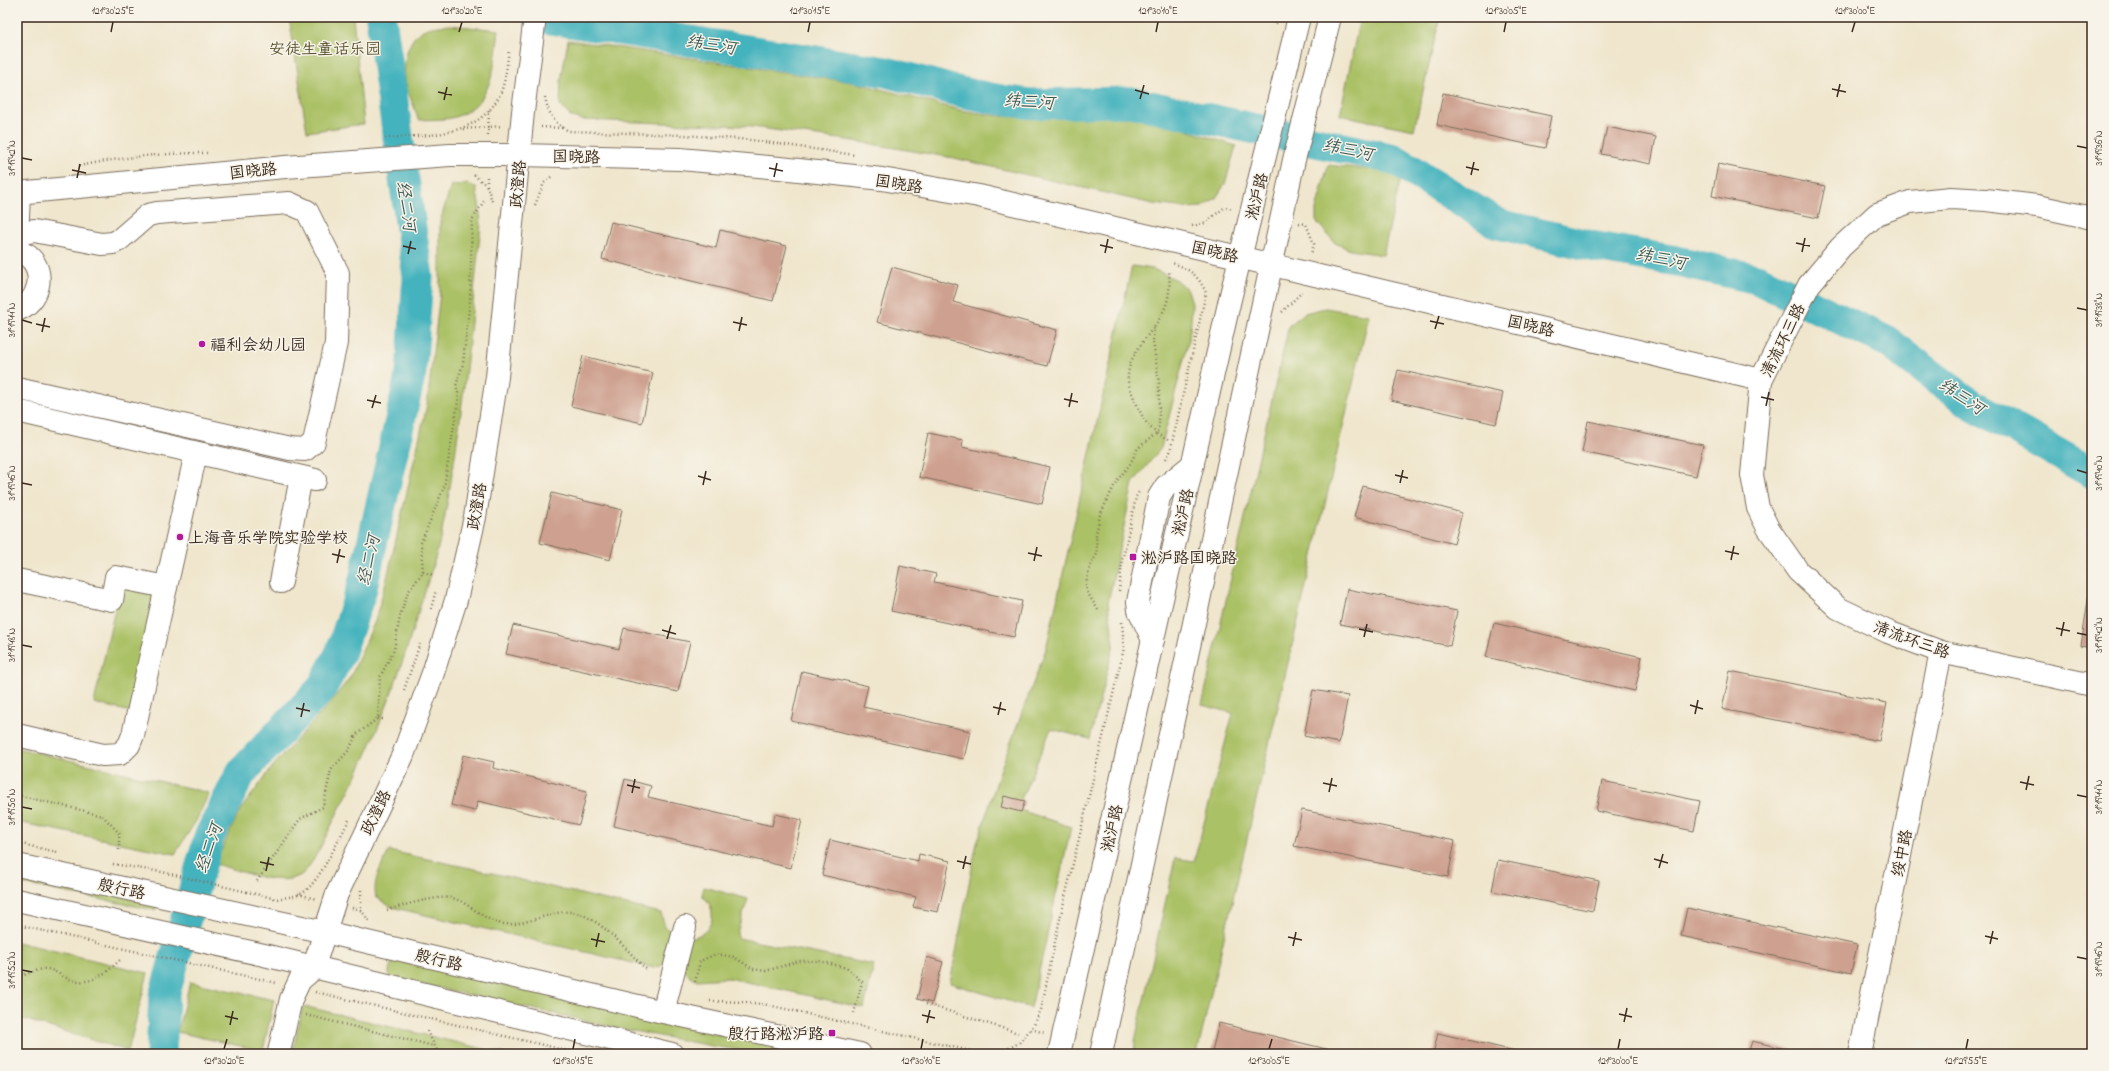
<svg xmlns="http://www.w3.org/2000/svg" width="2109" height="1071" font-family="'Indie Flower','LXGW WenKai TC',sans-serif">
<rect width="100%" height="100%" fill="#f7f3e8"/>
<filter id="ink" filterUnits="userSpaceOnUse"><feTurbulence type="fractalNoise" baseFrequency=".025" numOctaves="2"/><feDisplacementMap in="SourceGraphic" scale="8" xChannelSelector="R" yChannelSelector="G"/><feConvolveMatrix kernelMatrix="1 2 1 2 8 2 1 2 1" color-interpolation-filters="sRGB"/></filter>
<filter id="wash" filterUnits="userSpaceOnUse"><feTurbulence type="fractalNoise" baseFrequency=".012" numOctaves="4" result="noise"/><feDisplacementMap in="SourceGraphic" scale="16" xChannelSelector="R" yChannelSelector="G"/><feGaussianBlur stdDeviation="0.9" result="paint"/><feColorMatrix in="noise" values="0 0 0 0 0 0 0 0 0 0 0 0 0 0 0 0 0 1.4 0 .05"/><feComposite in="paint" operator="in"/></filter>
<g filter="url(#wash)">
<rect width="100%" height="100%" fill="#f0e6cd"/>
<g fill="#abc166" stroke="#737642">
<path d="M289,17h64l11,107 -57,8z"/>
<path d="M1360,17h80l-26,113 -74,-15z"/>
<path d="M449,25l50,5c-4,31 -5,71 -39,85 -12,6 -29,4 -42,5 -2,-11 -7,-19 -10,-29 -7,-20 -4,-52 17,-62 8,-3 15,-3 24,-4z"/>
<path d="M568,40l289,43 103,27 39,6 45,2 88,-5 18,5 86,28 -11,38 -9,14 -14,9 -14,1 -35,-4 -199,-46 -100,-17 -109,-15 -163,-6 -12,-4 -10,-11 1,-24z"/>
<path d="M1328,165l74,8 -19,82 -33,-5 -15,-7 -19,-22v-11z"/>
<path d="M468,184l8,4 3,15 2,21c-11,104 -19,209 -40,312 -5,22 -13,45 -20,67 -21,71 -46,140 -81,205 -8,15 -27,59 -39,67 -21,13 -63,-5 -86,-11l24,-52 34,-46 58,-64 20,-26 24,-55 12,-43 40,-173 13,-112v-71l11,-37z"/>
<path d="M1132,266l21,3 24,11 11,10 4,13 -1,18 -2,18 -28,109 -28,35 -25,120 6,41 -24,95 -39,-10 -34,80 54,18 -40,181 -81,-25 26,-136 24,-76 46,-122z"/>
<path d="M1325,308l44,7 -172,739h-63l1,-13 40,-183 19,3 39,-148 -31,-8 87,-380 16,-12z"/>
<path d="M121,582l37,8 -27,122 -37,-9z"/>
<path d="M17,748l176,41 16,4 -13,28 -21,33 -158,-32z"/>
<path d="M389,851l86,18 186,44 4,14 10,7c-4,13 -5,32 -21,34l-263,-61 -15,-10c-4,-17 6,-32 13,-46z"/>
<path d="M17,873l140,32 -2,5 -138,-27z"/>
<path d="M704,887l44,12 -11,34 1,5 136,27 -10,43 -135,-30 -32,2 -7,-3 -8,-10 7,-30c14,1 27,-13 22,-28 -1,-6 -5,-10 -9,-14z"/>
<path d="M17,942l131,31 -20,78 -111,-34z"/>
<path d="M392,961h5l410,93h-42l-53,-8 -89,-17 -234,-52v-7z"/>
<path d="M190,982l84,18 -11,51 -86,-19z"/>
<path d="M303,1006l202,48h-213z"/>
</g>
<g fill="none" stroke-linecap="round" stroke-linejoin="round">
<path stroke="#44b3be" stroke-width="5" d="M380,17l1,1"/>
<g stroke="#44b3be" stroke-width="31">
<path d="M538,17l348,55 74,20 41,8 30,4 100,-2 263,57 104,65 98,23 81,14 80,18 131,63 80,60 124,71"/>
<path d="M161,1054l3,-58 45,-159 32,-64 80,-84 19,-35 22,-66 49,-216 7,-95 -37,-259"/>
</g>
</g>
<g id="blocks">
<g fill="#cea08f">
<path d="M1443,93l108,23 -6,32 -108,-23z"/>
<path d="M1607,127l49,10 -5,27 -50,-10z"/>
<path d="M1718,164l107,22 -7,32 -106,-22z"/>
<path d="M611,222l105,26 4,-18 67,16 -14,55 -171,-42z"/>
<path d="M892,267l66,18 -5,17 104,28 -10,36 -170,-44z"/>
<path d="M583,356l70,17 -11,50 -71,-17z"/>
<path d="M1398,370l105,23 -7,31 -105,-24z"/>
<path d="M1588,421l115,24 -7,31 -114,-24z"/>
<path d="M928,433l35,7 -1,7 88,20 -8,37 -123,-27z"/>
<path d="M1363,486l99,27 -8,31 -100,-27z"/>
<path d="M552,493l70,17 -12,50 -70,-17z"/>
<path d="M900,566l36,8 -2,8 88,19 -8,36 -123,-26z"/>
<path d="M2091,580h1v68l-11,-2z"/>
<path d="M1347,589l110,22 -7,35 -110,-22z"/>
<path d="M1494,623l148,34 -7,34 -149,-34z"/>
<path d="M513,625l106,24 5,-21 66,14 -12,50 -172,-38z"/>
<path d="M802,671l66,15 -5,21 107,24 -6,28 -173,-38z"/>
<path d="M1730,671l157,32 -8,38 -157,-32z"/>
<path d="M1313,690l35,6 -9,47 -35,-7z"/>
<path d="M463,755l31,7 -1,6 94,23 -8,34 -101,-24 -3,10 -24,-6z"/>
<path d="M625,779l26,7 -3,11 124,29 3,-12 27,6 -11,48 -177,-42z"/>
<path d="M1602,781l98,20 -6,30 -98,-20z"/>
<path d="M1004,796l21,5 -4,11 -20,-5z"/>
<path d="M1302,810l153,31 -7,36 -154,-31z"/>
<path d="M830,840l88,21 1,-7 31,7 -12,51 -25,-5 3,-10 -94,-22z"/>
<path d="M1498,860l101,21 -6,30 -101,-20z"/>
<path d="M1687,908l170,37 -6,28 -170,-37z"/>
<path d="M927,957l16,5 -11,41 -15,-4z"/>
<path d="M1219,1023l124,30v1h-120l-11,-3z"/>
<path d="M1438,1033l85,20v1h-90z"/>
<path d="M1752,1041l50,12v1h-54z"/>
</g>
</g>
</g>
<g filter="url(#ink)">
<use href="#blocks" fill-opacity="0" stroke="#7a6c5b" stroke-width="1"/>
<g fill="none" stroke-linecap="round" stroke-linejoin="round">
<defs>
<g id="minor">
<path d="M17,193l268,-26 165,-12h70l160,4 100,9 102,11 97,17 782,184"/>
<path d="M2092,218l-55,-12 -51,-6 -35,-2 -41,4 -33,12 -36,33 -32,38 -48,95 -9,95 6,33 10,20 30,43 40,37 50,24 53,20 151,33"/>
<path d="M17,242l2,-49"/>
<path d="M17,250c4,2 8,4 11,6 19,16 11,46 -11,54"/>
<path d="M17,388l273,61 15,1 9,-8 22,-99 2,-70 -31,-62 -18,-8 -132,10 -9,2 -29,25 -6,3 -11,1 -68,-13 -16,3"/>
<path d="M17,411l298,69"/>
<path d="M17,580l95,20 4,-23 50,10"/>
<path d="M281,582l20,-105"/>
<path d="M1153,640l-14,-30 -1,-8 21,-105 7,-11 27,-22"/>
<path d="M17,735l86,20 17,-1 9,-9 4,-10 63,-282"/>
<path d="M663,1012l22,-85"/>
<path d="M279,1052l12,-53 9,-19 13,-11 24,-75 66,-139 30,-82 23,-73 19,-83 22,-140 26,-265 12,-95"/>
<path d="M1860,1054l81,-402"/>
</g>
<g id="major">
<path d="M17,865l308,67 338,80 197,42"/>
<path d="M17,900l247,55 408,99"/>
<path d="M1059,1054l171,-755 69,-282"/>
<path d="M1101,1054l193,-894 36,-143"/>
</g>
</defs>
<use href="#minor" stroke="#7a6c5b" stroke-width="24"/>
<use href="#major" stroke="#7a6c5b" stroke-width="24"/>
<g stroke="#7a6c5b" stroke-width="2.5" stroke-dasharray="1 3" stroke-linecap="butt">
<path d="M1276,24v-7"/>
<path d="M545,97c3,16 9,27 24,34l115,4 67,5 104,15"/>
<path d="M541,127l21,1"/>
<path d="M463,129l39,-3"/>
<path d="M488,135l1,-25"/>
<path d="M385,138c42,-3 96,0 116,-46 5,-13 6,-29 8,-42"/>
<path d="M79,166c44,-9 83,-13 128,-13"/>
<path d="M474,175l13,11 6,18"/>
<path d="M487,186v-12"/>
<path d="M535,205l9,-22 8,-7"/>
<path d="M1299,223l7,1 8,20 -3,10"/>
<path d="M1192,226l13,-3 20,-16 8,2"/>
<path d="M1282,312l20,-20"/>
<path d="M1168,440c-16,-8 -23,-17 -30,-33 -3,-8 -9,-17 -10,-26 -2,-27 24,-46 35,-69 7,-14 7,-27 6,-42"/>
<path d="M1166,459l4,-7 36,-159c-7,-17 -17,-25 -34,-30"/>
<path d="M423,572l10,3"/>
<path d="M1119,591l3,-28 14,-66 4,-7"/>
<path d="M431,609l5,-19"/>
<path d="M1098,610l-11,-18 -1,-7 4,-19 7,-12 -1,-20 4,-19 16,-33 14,-18 8,-16 18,-14 3,-8v-44l-6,-41 1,-16"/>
<path d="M404,690l16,-46"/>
<path d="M378,718l7,2"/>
<path d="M17,795l85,20 17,18v19"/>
<path d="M17,843l40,9"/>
<path d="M113,864l49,8 115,27c9,-2 19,-2 27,-7 15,-10 36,-55 45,-72"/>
<path d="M257,881l43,-62 23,-12 8,-37 18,-20 7,-15 22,-17 2,-41 14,-27 6,-34 8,-24 15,-20 -2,-29 23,-56 15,-92 -3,-9 7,-22 7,-65 2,-79 12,-19"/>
<path d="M361,890v20l9,12"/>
<path d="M298,894l18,5"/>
<path d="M352,908l9,2"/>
<path d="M387,910c16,-4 56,-18 71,-10 15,7 28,21 45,24 15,2 33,-6 47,-9 7,-2 15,-4 21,-3 28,3 57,40 76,58"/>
<path d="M17,925l260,58"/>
<path d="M17,977c9,-2 18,-7 26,-8 8,-1 14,4 20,7 23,13 40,0 57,-16"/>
<path d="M695,982l5,-21 16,-7 18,3 19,12 13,2 33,-10h20l28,7 15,14 -8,31"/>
<path d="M315,992l267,62"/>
<path d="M710,1001l36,1 22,3 216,49"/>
<path d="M926,1004l92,29"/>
<path d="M306,1015l128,31"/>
<path d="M1031,1029l14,4"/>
<path d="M427,1031l12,23"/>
<path d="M998,1054l21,-11 15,-18 7,-15 18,-87 65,-275 -2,-26"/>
</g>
<use href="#minor" stroke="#fff" stroke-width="22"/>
<use href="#major" stroke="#fff" stroke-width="22"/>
</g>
</g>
<path fill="none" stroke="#3b2a1e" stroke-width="1.5" d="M111,32l2,-10M459,32l3,-10M808,32l2,-10M1156,32l2,-10M1504,32l2,-10M1852,32l3,-10M1832,89l14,3M1135,90l14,4M438,92l14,3M1837,97l3,-13M1140,99l4,-14M444,100l3,-13M2077,146l10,2M22,158l10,2M1466,167l13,3M769,168l14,3M72,170l14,3M1471,175l3,-13M774,177l3,-14M77,178l3,-14M1796,243l14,3M1100,245l13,3M403,246l13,3M1802,252l3,-14M1105,253l3,-14M408,254l3,-13M2077,308l10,2M22,320l10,3M1430,321l14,3M733,322l14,3M36,324l14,3M1435,329l4,-13M739,331l3,-14M42,332l3,-14M1761,397l13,3M1064,399l14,3M367,400l14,3M1766,406l3,-14M1069,407l3,-14M372,408l4,-13M2077,470l10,3M1395,475l13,3M698,476l13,4M22,483l10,2M1400,483l3,-13M703,485l3,-14M1725,551l14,3M1028,553l14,3M332,554l13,3M1731,560l3,-14M1034,561l3,-14M337,563l3,-14M2056,628l14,3M1359,629l14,3M662,630l14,4M2077,633l10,2M2061,636l3,-14M1364,637l3,-13M667,639l4,-14M22,645l10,2M1690,705l13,4M993,707l13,3M296,708l14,3M1695,714l3,-14M998,715l3,-13M301,717l3,-14M2020,782l14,3M1323,783l14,3M627,785l13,3M2026,790l3,-14M1329,792l3,-14M632,793l3,-14M2077,795l10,2M22,807l10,2M1654,859l14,4M957,861l14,3M260,862l14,3M1659,868l4,-14M963,869l3,-13M266,871l3,-14M1985,936l13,3M1288,937l14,3M591,939l14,3M1990,944l3,-13M1293,946l3,-14M596,947l3,-14M2077,957l10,2M22,970l10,2M1619,1014l13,3M922,1015l13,3M225,1016l13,3M1624,1022l3,-14M927,1023l3,-13M230,1025l3,-14M224,1049l3,-10M573,1049l2,-10M921,1049l2,-10M1269,1049l3,-10M1618,1049l2,-10M1966,1049l2,-10"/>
<g fill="#b5179e" stroke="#f7f3e8" stroke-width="1.5">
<circle cx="202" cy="344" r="4"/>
<circle cx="180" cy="537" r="4"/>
<rect x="1129" y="553" width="8" height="8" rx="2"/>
<rect x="828" y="1029" width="8" height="8" rx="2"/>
</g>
<g text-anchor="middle" stroke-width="3" stroke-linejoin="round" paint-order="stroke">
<g font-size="16" fill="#5d5734" stroke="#f7f3e8">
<text x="325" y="54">安徒生童话乐园</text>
</g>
<g font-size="16" fill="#3b2a1e" stroke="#f7f3e8">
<text transform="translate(576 156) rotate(1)" y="6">国晓路</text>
<text transform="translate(253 170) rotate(-6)" y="6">国晓路</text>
<text transform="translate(899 183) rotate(9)" y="6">国晓路</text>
<text transform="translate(517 184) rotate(-85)" y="6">政澄路</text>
<text transform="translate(1256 196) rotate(-76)" y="6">淞沪路</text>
<text transform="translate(1215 251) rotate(13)" y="6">国晓路</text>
<text transform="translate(1531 325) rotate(13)" y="6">国晓路</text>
<text transform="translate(1782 340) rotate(-64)" y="6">清流环三路</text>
<text transform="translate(476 506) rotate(-80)" y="6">政澄路</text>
<text transform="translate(1182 512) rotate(-77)" y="6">淞沪路</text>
<text transform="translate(1912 639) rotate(20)" y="6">清流环三路</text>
<text transform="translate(375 812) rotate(-64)" y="6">政澄路</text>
<text transform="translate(1111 828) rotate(-77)" y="6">淞沪路</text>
<text transform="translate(1901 853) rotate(-79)" y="6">绥中路</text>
<text transform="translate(122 888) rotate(12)" y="6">殷行路</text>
<text transform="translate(439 959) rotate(13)" y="6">殷行路</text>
</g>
<g font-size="16" fill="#3b2a1e" stroke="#f7f3e8" text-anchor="start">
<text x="210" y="350">福利会幼儿园</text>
<text x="188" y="543">上海音乐学院实验学校</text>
<text x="1141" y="563">淞沪路国晓路</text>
<text x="824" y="1039" text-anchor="end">殷行路淞沪路</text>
</g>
<g font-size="17" font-style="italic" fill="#3e5a56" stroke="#f7f3e8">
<text transform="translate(711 44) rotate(9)" y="6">纬三河</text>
<text transform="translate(1029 101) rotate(4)" y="6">纬三河</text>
<text transform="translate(1348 149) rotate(12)" y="6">纬三河</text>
<text transform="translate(407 206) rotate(82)" y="6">经二河</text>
<text transform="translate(1661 258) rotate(12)" y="6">纬三河</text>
<text transform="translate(1962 396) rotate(34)" y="6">纬三河</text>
<text transform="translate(368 560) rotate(-77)" y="6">经二河</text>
<text transform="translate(208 848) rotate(-70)" y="6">经二河</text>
</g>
</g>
<rect width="2109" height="1071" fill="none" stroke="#f7f3e8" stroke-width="44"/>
<rect x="22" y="22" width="2065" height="1027" fill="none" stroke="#3b2a1e" stroke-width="1.5"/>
<g font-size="10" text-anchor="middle" fill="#3b2a1e">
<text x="113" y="14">121°30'25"E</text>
<text x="462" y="14">121°30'20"E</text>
<text x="810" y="14">121°30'15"E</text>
<text x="1158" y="14">121°30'10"E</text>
<text x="1506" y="14">121°30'05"E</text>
<text x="1855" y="14">121°30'00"E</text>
<text transform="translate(2098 148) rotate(-90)" y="4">31°19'36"N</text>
<text transform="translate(11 158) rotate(-90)" y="4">31°19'42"N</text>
<text transform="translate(2098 310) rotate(-90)" y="4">31°19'38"N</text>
<text transform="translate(11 320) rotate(-90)" y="4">31°19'44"N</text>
<text transform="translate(2098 473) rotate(-90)" y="4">31°19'40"N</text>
<text transform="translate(11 483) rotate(-90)" y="4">31°19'46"N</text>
<text transform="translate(2098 635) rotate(-90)" y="4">31°19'42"N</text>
<text transform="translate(11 645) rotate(-90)" y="4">31°19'48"N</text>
<text transform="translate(2098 797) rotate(-90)" y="4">31°19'44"N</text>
<text transform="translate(11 807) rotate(-90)" y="4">31°19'50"N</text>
<text transform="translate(2098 959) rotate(-90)" y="4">31°19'46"N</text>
<text transform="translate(11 970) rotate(-90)" y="4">31°19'52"N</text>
<text x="224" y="1064">121°30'20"E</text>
<text x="573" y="1064">121°30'15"E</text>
<text x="921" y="1064">121°30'10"E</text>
<text x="1269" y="1064">121°30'05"E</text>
<text x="1618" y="1064">121°30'00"E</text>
<text x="1966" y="1064">121°29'55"E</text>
</g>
</svg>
